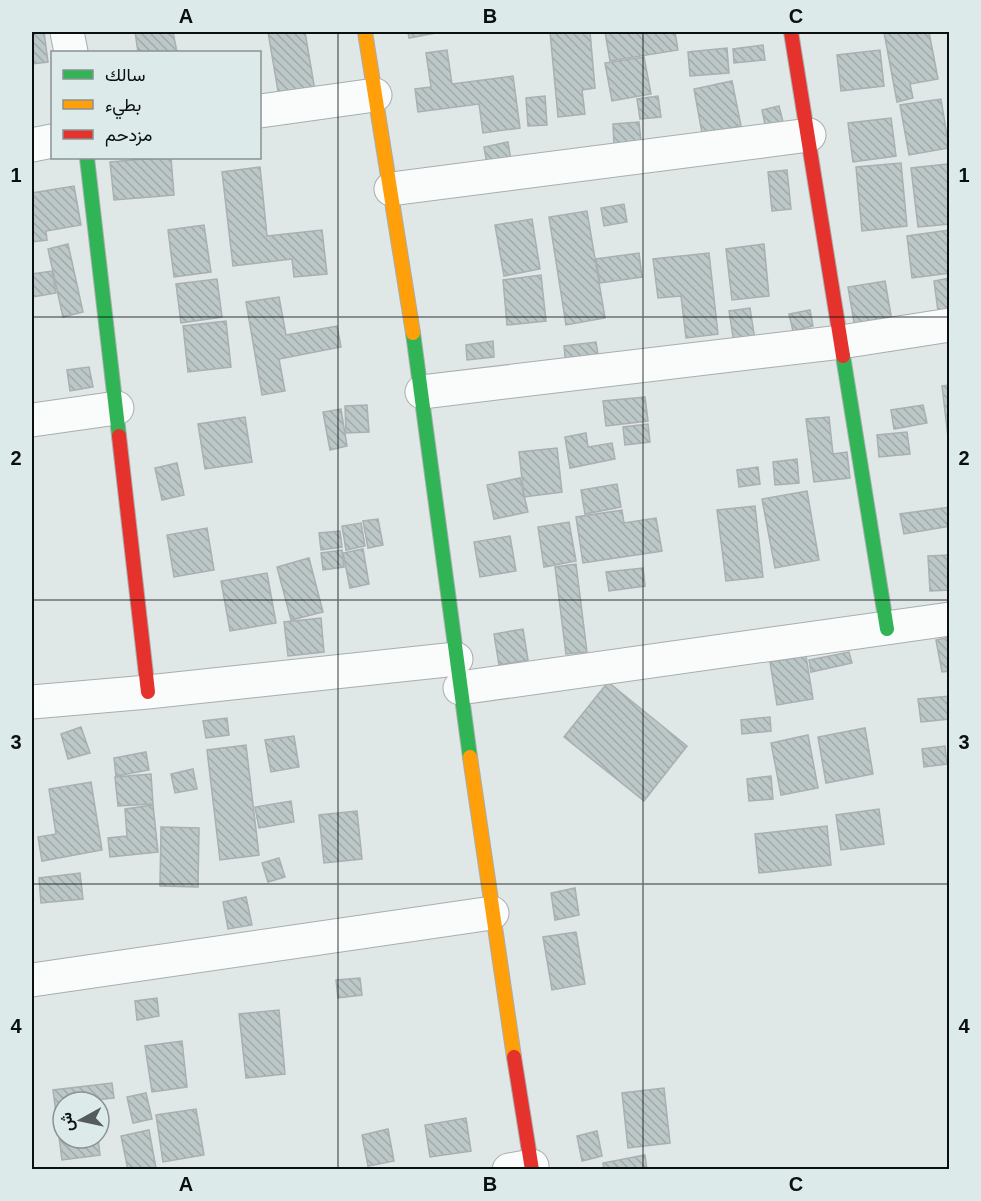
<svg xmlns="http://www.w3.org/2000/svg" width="981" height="1201" font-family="Helvetica,Vazirmatn,sans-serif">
<defs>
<pattern id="building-back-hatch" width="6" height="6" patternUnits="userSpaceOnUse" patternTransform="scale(1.5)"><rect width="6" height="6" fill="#bcc7c7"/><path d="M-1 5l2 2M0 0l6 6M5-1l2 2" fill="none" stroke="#a0aaaa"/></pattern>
</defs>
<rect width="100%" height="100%" fill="#e0e7e7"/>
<g fill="url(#building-back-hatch)" stroke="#aaafaf" stroke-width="1.5">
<path d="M32,32h12l4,30 -16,2z"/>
<path d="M135,32h38l4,20h-39z"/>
<path d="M268,32h37l10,59 -36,6z"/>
<path d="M408,32h33l-32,6z"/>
<path d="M550,32h40l5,56 -13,2 3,24 -27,3z"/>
<path d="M605,32h70l3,18 -68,11z"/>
<path d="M884,32h45l9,47 -28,5 3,14 -16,4z"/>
<path d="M763,45l2,15 -31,3 -1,-14z"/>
<path d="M727,48l2,25 -39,3 -2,-24z"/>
<path d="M447,50l5,34 61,-8 7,52 -37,5 -4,-29 -61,8 -3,-23 16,-2 -5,-34z"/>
<path d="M880,50l4,36 -43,5 -4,-36z"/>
<path d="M644,57l7,37 -39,7 -7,-38z"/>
<path d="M732,81l9,45 -39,7 -8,-44z"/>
<path d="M545,96l2,29 -19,1 -2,-28z"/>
<path d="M658,96l3,21 -21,2 -3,-20z"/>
<path d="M941,99l8,49 -40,7 -9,-50z"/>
<path d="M779,106l6,24 -18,4 -5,-24z"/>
<path d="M891,118l5,38 -43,6 -5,-39z"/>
<path d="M639,122l2,21 -27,3 -1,-22z"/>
<path d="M508,142l3,18 -24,4 -3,-17z"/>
<path d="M156,158h15l3,37 -60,5 -4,-38z"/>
<path d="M901,163l6,63 -45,5 -6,-64z"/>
<path d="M947,164l3,20v40l-32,3 -7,-59z"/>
<path d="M260,167l7,69 55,-6 5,44 -33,3 -2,-18 -59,7 -11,-94z"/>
<path d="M787,170l4,39 -19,2 -4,-39z"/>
<path d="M74,186l7,39 -35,6 1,9 -15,2v-49z"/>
<path d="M624,204l3,18 -23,4 -3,-18z"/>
<path d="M587,211l18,107 -39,7 -17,-108z"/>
<path d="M532,219l8,50 -36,7 -9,-51z"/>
<path d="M204,225l7,47 -37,5 -6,-47z"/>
<path d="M949,230l1,43 -38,5 -5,-42z"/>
<path d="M68,244l15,68 -20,5 -15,-68z"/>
<path d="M764,244l5,52 -37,4 -6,-51z"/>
<path d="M639,253l3,24 -42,6 -4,-24z"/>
<path d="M709,253l9,81 -32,4 -5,-42 -23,2 -5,-39z"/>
<path d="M52,271l4,22 -24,4v-23z"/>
<path d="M541,275l5,46 -39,4 -4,-45z"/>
<path d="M950,278v31l-12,2 -4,-30z"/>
<path d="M217,279l5,38 -41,6 -5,-39z"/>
<path d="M885,281l8,46 -37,7 -8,-47z"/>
<path d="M279,297l7,38 51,-9 4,21 -62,12 6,32 -23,4 -16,-93z"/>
<path d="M750,308l5,32 -21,3 -5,-32z"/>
<path d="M810,310l3,16 -20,5 -4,-17z"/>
<path d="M226,321l5,46 -43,5 -5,-46z"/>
<path d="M493,341l1,16 -27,3 -1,-15z"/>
<path d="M596,342l3,19 -33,5 -2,-20z"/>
<path d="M89,367l4,20 -23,4 -3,-21z"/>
<path d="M950,385v51l-2,1 -6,-51z"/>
<path d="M645,397l3,24 -42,5 -3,-25z"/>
<path d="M367,405l2,27 -23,1 -1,-27z"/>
<path d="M923,405l4,18 -33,6 -3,-19z"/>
<path d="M341,409l6,37 -17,4 -7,-38z"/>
<path d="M245,417l7,45 -47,7 -7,-45z"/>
<path d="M829,417l4,37 14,-2 3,26 -36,4 -8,-63z"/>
<path d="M648,424l2,18 -25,3 -2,-18z"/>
<path d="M907,432l3,22 -31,3 -2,-22z"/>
<path d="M586,433l2,14 24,-4 3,16 -45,9 -5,-31z"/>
<path d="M557,448l5,44 -38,5 -5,-45z"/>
<path d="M797,459l2,24 -24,2 -2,-23z"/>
<path d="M177,463l7,32 -22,5 -7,-32z"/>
<path d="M758,467l2,17 -21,3 -2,-17z"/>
<path d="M520,478l8,34 -34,7 -7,-34z"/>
<path d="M617,484l4,23 -36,7 -4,-24z"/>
<path d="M807,491l12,69 -44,8 -13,-69z"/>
<path d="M755,506l8,71 -37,4 -9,-71z"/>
<path d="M950,507v19l-46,8 -4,-20z"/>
<path d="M622,510l2,13 32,-5 6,33 -79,12 -7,-46z"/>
<path d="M378,519l5,26 -15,3 -5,-27z"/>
<path d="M569,522l7,39 -32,6 -6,-40z"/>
<path d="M361,523l4,23 -19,4 -4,-24z"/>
<path d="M207,528l7,42 -40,7 -7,-42z"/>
<path d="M340,531l2,16 -21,3 -2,-17z"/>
<path d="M510,536l6,35 -36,6 -6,-35z"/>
<path d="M363,549l6,35 -19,4 -7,-35z"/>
<path d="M342,550l2,17 -21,3 -2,-17z"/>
<path d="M949,555l1,35 -20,1 -2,-35z"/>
<path d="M309,558l14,54 -32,8 -14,-53z"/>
<path d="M576,564l11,88 -21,2 -11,-87z"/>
<path d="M643,568l2,18 -36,5 -3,-19z"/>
<path d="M267,573l9,50 -46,8 -9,-50z"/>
<path d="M321,618l3,34 -36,4 -4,-34z"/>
<path d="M523,629l5,31 -29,5 -5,-31z"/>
<path d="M950,637v34l-8,1 -6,-32z"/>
<path d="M849,652l3,11 -41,9 -2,-12z"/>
<path d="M806,656l7,43 -36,6 -7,-43z"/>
<path d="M608,682l79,64 -43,55 -80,-64z"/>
<path d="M950,696v23l-29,3 -3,-23z"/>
<path d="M770,717l1,14 -29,3 -1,-14z"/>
<path d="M227,718l2,17 -23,3 -3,-17z"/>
<path d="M81,727l9,26 -22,6 -7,-25z"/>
<path d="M865,728l8,46 -47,9 -8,-46z"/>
<path d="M808,735l10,53 -37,7 -10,-52z"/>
<path d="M294,736l5,31 -28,5 -6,-32z"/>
<path d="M246,745l13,110 -39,5 -13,-110z"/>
<path d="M945,746l2,18 -23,3 -2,-18z"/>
<path d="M146,752l3,18 -33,6 -2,-18z"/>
<path d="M193,769l4,20 -22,4 -4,-19z"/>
<path d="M151,774l2,30 -35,2 -3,-29z"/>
<path d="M771,776l2,23 -24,2 -2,-22z"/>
<path d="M91,782l11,68 -60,11 -4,-24 18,-3 -7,-45z"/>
<path d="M291,801l3,21 -35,6 -4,-21z"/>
<path d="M153,805l5,47 -48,5 -2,-19 19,-2 -2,-27z"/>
<path d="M879,809l5,35 -43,6 -5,-35z"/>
<path d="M357,811l5,48 -38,4 -5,-48z"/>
<path d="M827,826l4,39 -72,8 -4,-39z"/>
<path d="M161,827l38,1 -1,59 -38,-1z"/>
<path d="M279,858l6,19 -17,5 -6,-19z"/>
<path d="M80,873l3,26 -42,4 -2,-25z"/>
<path d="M575,888l4,27 -24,5 -4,-27z"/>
<path d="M246,897l6,28 -24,4 -5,-27z"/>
<path d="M576,932l9,52 -33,6 -9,-53z"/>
<path d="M360,978l2,17 -24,3 -2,-18z"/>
<path d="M157,998l2,18 -22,4 -2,-19z"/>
<path d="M279,1010l6,64 -39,4 -7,-64z"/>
<path d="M182,1041l5,46 -35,5 -7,-46z"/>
<path d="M112,1083l2,15 -21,2 1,2h-31v36h35l2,17 -38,5 -9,-70z"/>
<path d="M664,1088l6,55 -42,5 -6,-55z"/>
<path d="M146,1093l6,26 -19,4 -6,-26z"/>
<path d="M196,1109l8,46 -41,7 -7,-47z"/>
<path d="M466,1118l5,33 -41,6 -5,-32z"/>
<path d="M388,1129l6,32 -26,5 -6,-31z"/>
<path d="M149,1130l7,38 -28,2 -7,-34z"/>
<path d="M597,1131l5,25 -20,5 -5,-25z"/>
<path d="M645,1155l2,15h-43l-1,-7z"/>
</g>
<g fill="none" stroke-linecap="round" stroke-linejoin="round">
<defs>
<g id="street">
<path d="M67,32l4,20"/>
<path d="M260,111l115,-16"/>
<path d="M32,145l20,-4"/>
<path d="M391,189l418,-54"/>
<path d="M422,392l419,-50 109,-17"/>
<path d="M32,420l85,-12"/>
<path d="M460,688l490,-69"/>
<path d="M32,702l116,-10 308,-33"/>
<path d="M32,980l460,-67"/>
<path d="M509,1170l23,-4"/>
</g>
<g id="fast">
<path d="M87,158l32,278"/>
<path d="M413,333l57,424"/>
<path d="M843,356l44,273"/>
</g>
<g id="slow">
<path d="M365,32l48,301"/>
<path d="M470,757l44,300"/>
</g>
<g id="jam">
<path d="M791,32l52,324"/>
<path d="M119,436l29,256"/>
<path d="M514,1057l18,113"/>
</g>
</defs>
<use href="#street" stroke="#a8aeae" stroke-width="35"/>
<use href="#fast" stroke="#a8aeae" stroke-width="16"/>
<use href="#slow" stroke="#a8aeae" stroke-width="16"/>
<use href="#jam" stroke="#a8aeae" stroke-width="16"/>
<use href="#street" stroke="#fafbfb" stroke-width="33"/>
<use href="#fast" stroke="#30b455" stroke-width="14"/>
<use href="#slow" stroke="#ff9f0a" stroke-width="14"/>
<use href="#jam" stroke="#e5322d" stroke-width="14"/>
</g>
<path fill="none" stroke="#0a0f0f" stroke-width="1.5" stroke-opacity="0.55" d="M338,32v1138M643,32v1138M32,317h918M32,600h918M32,884h918"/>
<rect width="981" height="1201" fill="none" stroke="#ddeaea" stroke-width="66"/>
<rect x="51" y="51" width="210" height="108" fill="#ddeaea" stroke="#899292" stroke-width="1.5"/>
<rect x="63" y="70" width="30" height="9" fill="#30b455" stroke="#899292" stroke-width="1.5"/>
<text x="105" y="81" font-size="18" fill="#0a0f0f">سالك</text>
<rect x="63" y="100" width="30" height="9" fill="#ff9f0a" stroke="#899292" stroke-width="1.5"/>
<text x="105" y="111" font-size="18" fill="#0a0f0f">بطيء</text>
<rect x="63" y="130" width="30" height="9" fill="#e5322d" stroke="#899292" stroke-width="1.5"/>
<text x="105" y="141" font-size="18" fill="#0a0f0f">مزدحم</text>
<g transform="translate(81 1120) rotate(262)"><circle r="28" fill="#ddeaea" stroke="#899292" stroke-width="1.5"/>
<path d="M0-4.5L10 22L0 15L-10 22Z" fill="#555b5b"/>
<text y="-9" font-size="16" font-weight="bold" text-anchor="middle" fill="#0a0f0f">ش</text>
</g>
<rect x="33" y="33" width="915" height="1135" fill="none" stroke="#0a0f0f" stroke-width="2"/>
<g font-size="20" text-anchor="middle" font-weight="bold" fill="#0a0f0f">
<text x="186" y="23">A</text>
<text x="490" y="23">B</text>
<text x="796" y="23">C</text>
<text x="16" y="182">1</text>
<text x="964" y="182">1</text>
<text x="16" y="465">2</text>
<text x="964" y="465">2</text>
<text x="16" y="749">3</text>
<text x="964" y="749">3</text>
<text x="16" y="1033">4</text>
<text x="964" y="1033">4</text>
<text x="186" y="1191">A</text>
<text x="490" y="1191">B</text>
<text x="796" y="1191">C</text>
</g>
</svg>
